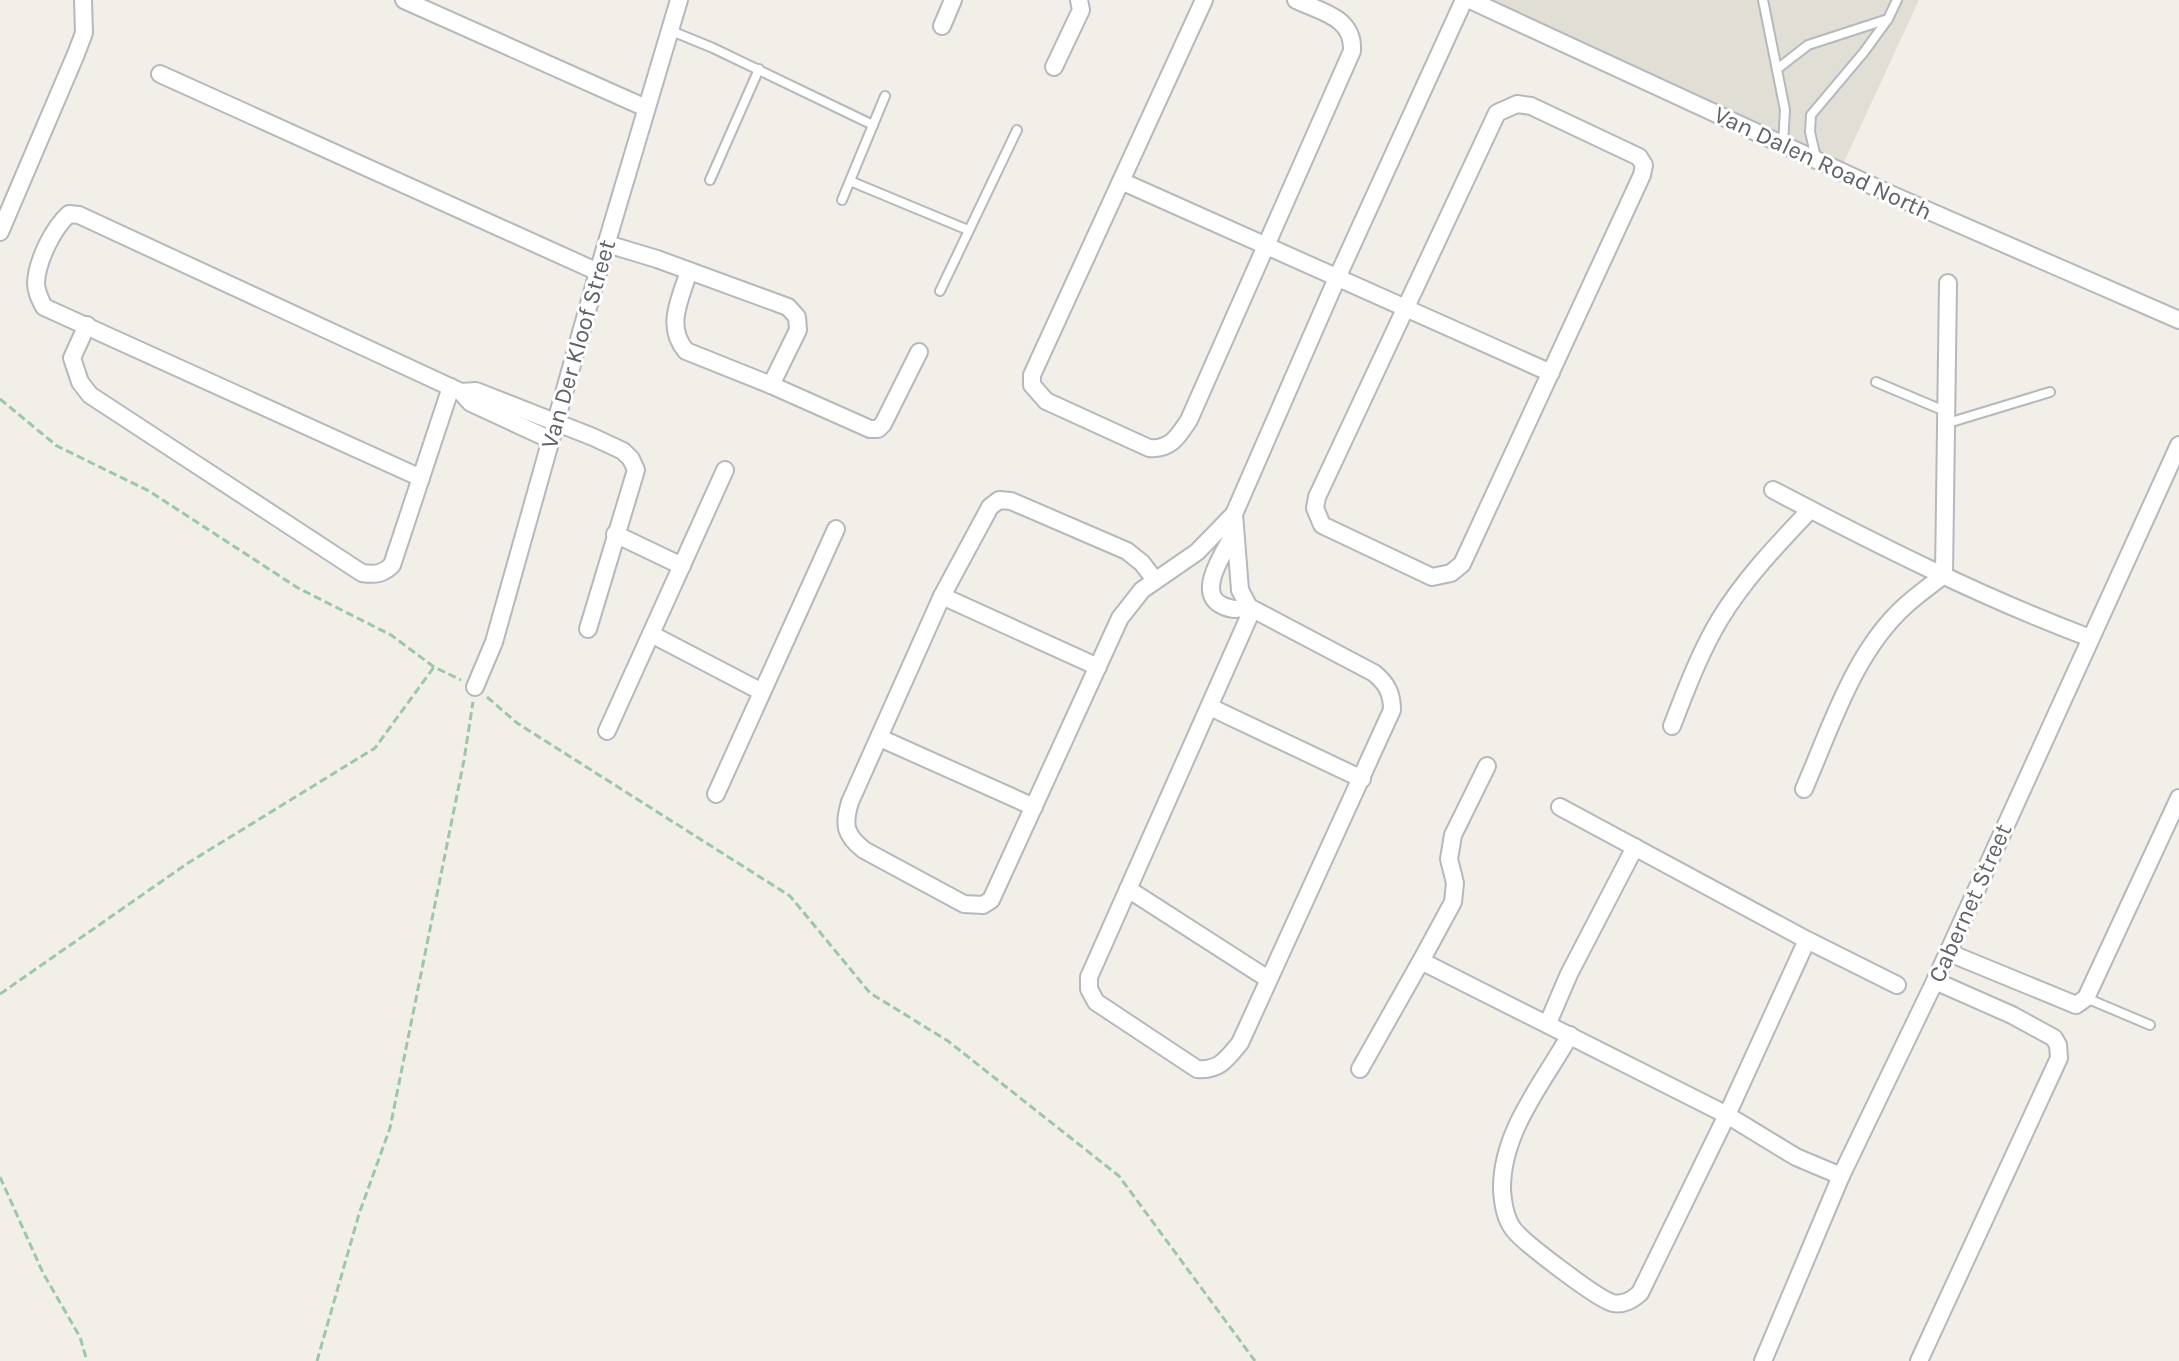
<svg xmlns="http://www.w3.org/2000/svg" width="2179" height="1361" font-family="Karla,sans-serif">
<rect width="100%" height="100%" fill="#f1efe8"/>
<path fill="#e1ded6" d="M1489,0h430l-75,162z"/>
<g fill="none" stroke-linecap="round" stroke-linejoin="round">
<defs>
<g id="service">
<path d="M1763,0l22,110 -2,34"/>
<path d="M669,30l44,18 160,77"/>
<path d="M1777,69l31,-24 80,-26"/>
<path d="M1816,158l-6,-26 1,-17 53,-63 24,-33 9,-19"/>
<path d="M710,180l49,-111"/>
<path d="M850,181l118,49"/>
<path d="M842,200l43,-104"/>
<path d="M940,291l77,-161"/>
<path d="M1876,382l71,30"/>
<path d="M1948,423l102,-31"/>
<path d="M2086,998l64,27"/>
</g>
<g id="minor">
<path d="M404,0l242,108"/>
<path d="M1204,0l-172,375v10l14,16 103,47c21,2 29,-11 40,-28l163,-369c2,-34 -31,-39 -56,-51"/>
<path d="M1470,0l420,194 289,126"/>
<path d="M942,26l11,-26"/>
<path d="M1054,67l27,-57 -2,-10"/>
<path d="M160,74l438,198"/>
<path d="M1517,104l14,2 108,51 5,8 -2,10 -180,389 -11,9 -19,4 -110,-52 -7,-17 2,-11 180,-384z"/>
<path d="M1121,181l430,192"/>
<path d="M0,232l76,-178 8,-21 -1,-33"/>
<path d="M607,244l50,15 131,48 9,10 1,13 -27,55"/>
<path d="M689,271c-9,29 -24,55 -3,80l85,34 99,44h8l5,-5 36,-72"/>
<path d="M87,325l-15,33 8,24 10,13 272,178c13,2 21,1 30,-8l59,-178"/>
<path d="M461,392l15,-1 117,46 30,14 8,8 5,11 -48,159"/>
<path d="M421,478l-377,-171c-4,-8 -8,-15 -8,-24 1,-22 17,-55 33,-69l10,1 382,177 10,11 80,37"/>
<path d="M1773,490c103,54 208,107 317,148"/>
<path d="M1234,514l6,76 9,17 125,66c13,11 18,20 18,37l-152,333c-13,16 -21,28 -43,26l-101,-67 -7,-13v-12l163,-367"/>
<path d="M1234,533c-8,17 -36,55 -16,70 10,7 19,7 31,4"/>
<path d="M615,534l67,32"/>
<path d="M1155,580l-13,-17 -15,-12 -116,-50 -12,-1 -9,7 -48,89 -92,206c-7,23 -5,33 14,48l100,54 19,1 8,-5 129,-282 22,-28 55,-38 37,-38 103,-236 127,-278"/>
<path d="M942,596l156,71"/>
<path d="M651,634l111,58"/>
<path d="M475,687l19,-45 104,-370 81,-272"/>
<path d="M1210,707l152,72"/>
<path d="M1672,726c14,-36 28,-74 48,-107 25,-41 58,-75 90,-109"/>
<path d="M607,731l118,-261"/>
<path d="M880,738l154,69"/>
<path d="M1804,789c27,-62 50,-137 101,-183 12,-11 26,-21 39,-31l4,-292"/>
<path d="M716,794l120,-265"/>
<path d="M1560,807l247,133 90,45"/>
<path d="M1128,889l140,90"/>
<path d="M1947,952l129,53 10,-7 93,-200"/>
<path d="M1421,961l32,-59 2,-19 -6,-24 4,-24 34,-69"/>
<path d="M1548,1023l21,-49 66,-127"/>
<path d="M1570,1035c-27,48 -69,97 -68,155 1,14 3,29 12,40 10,13 85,70 99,73 11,2 19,-3 27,-10l87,-178 80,-175"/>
<path d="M1360,1069l61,-108 306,154 69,42 45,19"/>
<path d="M1763,1361l78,-185 94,-195 244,-536"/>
<path d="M1919,1361l140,-303 -1,-13 -4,-7 -42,-23 -77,-34"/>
</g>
</defs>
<use href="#service" stroke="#b5b8bc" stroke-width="12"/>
<use href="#minor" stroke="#b5b8bc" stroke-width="20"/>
<g stroke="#9cc7a9" stroke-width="3" stroke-dasharray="8 4" stroke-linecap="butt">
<path d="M0,399l57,47 92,45 149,97 93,47 43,32 27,13"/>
<path d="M487,697l30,26 273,173 80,97 78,48 171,135 136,185"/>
<path d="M0,994l188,-131 187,-115 59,-81"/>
<path d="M0,1177l43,96 37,64 7,24"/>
<path d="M317,1361l42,-147 31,-86 74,-368 9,-58"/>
</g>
<use href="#service" stroke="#fff" stroke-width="8"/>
<use href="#minor" stroke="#fff" stroke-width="16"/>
</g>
<g text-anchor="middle" stroke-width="6" stroke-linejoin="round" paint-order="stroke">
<g font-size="24" fill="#5f6368" stroke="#fff">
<text transform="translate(1823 163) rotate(25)" y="8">Van Dalen Road North</text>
<text transform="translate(578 344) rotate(-74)" y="8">Van Der Kloof Street</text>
<text transform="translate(1970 903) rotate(-66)" y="8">Cabernet Street</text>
</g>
</g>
</svg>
